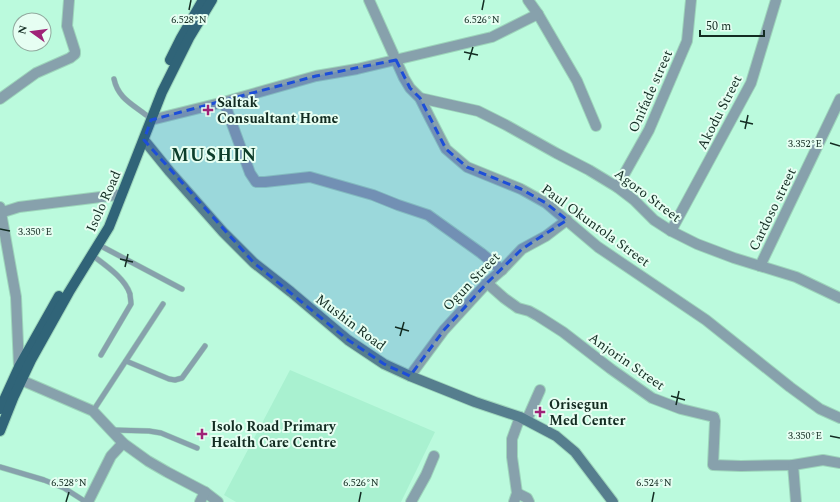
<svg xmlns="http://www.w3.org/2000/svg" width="840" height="502" font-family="Spectral,serif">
<rect width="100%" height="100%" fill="#bbfadd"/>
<path fill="#a9f1d0" d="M290,370l145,62 -34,70h-165l-12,-7z"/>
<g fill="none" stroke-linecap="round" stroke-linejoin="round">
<defs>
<g id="lane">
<path d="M114,79c4,19 18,25 32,36"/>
<path d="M99,245l83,44"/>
<path d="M92,255c13,10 33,23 38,39 0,3 1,6 1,10l-30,51"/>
<path d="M126,361l43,18 6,1 7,-2 23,-32"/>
<path d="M93,411l70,-107"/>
<path d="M113,430l36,1 12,2 36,15"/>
<path d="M0,467l44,13 20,8 22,14"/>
</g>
<g id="street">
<path d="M369,0l35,78 6,10 10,10 10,20 16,31 21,18 54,22 25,14 52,44 108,73 84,67 30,22 20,9"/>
<path d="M528,0l10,14 39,67 19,45"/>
<path d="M420,98l58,13 28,14 50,28 33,17 28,17 17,13 20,20 17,11 26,13 37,14 62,19 44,21"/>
<path d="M0,99l36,-26 34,-15 5,-4v-3l-8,-25 2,-26"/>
<path d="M224,102l26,71 6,9h9l45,-5 63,18 25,10 30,10 53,38 21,17"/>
<path d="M151,120l73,-18 92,-26 41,-7 135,-32 46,-23"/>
<path d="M617,187l32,-57 38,-89 4,-41"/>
<path d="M0,207l16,90 3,70"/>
<path d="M0,213l19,-6 98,-12"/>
<path d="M671,231l80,-148 25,-83"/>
<path d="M760,266l80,-167"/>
<path d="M487,283l17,15 14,10 11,3 9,5 25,16 48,37 41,29 29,11 33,8 1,4 -2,44 28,1 52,-1 30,-5 17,3"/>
<path d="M410,376l34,-46 43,-47 15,-13 20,-21 24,-13 21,-16"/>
<path d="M21,380l72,31 30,32 25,18 19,11 38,20 13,10"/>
<path d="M524,420l5,-5 11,-25"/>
<path d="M793,465l3,37"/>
<path d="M517,493l10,5 2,4"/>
<path d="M88,502l23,-46 12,-13"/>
<path d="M200,502l5,-10"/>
<path d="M411,502l15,-27 8,-19"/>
<path d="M514,502l3,-9 -5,-36v-18l8,-22"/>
</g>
<path id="secondary" d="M144,140l26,32 53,60 31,31 37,29 57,48 36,24 26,12 65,26 45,15 36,19 19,16 38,50"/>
<g id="primary">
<path d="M170,60l11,-22 22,-38"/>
<path d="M0,409l19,-42 40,-71"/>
<path d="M0,431l14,-35 17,-36 38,-68 40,-65 53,-135 27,-54 23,-38"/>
</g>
</defs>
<use href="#lane" stroke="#9dd5bb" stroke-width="6"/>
<use href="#street" stroke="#9dd5bb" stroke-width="12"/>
<use href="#secondary" stroke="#9dd5bb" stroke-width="12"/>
<use href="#primary" stroke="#9dd5bb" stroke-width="12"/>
<use href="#lane" stroke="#87a1ac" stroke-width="5"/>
<use href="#street" stroke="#87a1ac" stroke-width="10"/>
<use href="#secondary" stroke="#567e8e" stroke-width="10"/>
<use href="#primary" stroke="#306478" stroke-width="10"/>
</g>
<path fill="#1d4ed8" fill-opacity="0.2" stroke="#1d4ed8" stroke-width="3" stroke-dasharray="8 5" stroke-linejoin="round" d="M396,60l14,28 10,10 26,51 21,18 54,22 25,14 21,17 -45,29 -35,34 -43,47 -34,46 -26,-12 -36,-24 -94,-77 -110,-123 7,-20 165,-44z"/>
<path fill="none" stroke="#132c22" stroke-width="1.5" d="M189,10l2,-10M482,10l2,-10M464,52l14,3M469,60l4,-13M740,121l13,3M745,129l3,-14M830,143l10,3M0,229l10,2M120,259l13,3M125,267l3,-13M395,327l14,4M400,336l4,-14M671,396l14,4M676,405l3,-14M830,436l10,2M66,502l3,-10M359,502l2,-10M652,502l2,-10"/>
<g fill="#9f2277" stroke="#e6fef2" stroke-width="1.5">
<path d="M206 104h4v4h4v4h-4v4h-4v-4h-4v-4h4z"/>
<path d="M538 406h4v4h4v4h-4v4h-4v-4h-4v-4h4z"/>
<path d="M200 428h4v4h4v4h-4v4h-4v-4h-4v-4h4z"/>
</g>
<g text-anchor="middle" stroke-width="4" stroke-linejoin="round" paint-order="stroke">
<g font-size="14" fill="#132c22" stroke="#e6fef2">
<text transform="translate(650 91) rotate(-66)" y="5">Onifade street</text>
<text transform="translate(719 112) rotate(-63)" y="5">Akodu Street</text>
<text transform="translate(648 195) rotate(37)" y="5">Agoro Street</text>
<text transform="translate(103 201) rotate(-66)" y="5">Isolo Road</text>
<text transform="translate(772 209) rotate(-64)" y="5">Cardoso street</text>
<text transform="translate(596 225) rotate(36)" y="5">Paul Okuntola Street</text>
<text transform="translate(471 281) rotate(-46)" y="5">Ogun Street</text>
<text transform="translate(351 322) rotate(37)" y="5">Mushin Road</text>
<text transform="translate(627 361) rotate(35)" y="5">Anjorin Street</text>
</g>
<g font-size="14" font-weight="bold" fill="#132c22" stroke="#e6fef2" text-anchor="start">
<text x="217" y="107">Saltak<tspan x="217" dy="16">Consualtant Home</tspan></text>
<text x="549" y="409">Orisegun<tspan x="549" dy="16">Med Center</tspan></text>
<text x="211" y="431">Isolo Road Primary<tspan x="211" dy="16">Health Care Centre</tspan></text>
</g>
<g font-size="18" font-weight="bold" letter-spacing="1" fill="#0d3d2b" stroke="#e6fef2">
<text x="214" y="161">MUSHIN</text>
</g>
</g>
<g font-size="10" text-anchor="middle" fill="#132c22" stroke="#e6fef2" stroke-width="4" stroke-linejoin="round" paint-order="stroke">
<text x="189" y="23">6.528°N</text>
<text x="482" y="23">6.526°N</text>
<text x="805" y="147">3.352°E</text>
<text x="35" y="235">3.350°E</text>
<text x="805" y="439">3.350°E</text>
<text x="69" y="486">6.528°N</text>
<text x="361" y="486">6.526°N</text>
<text x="654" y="486">6.524°N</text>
</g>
<g transform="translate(32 32) rotate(284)"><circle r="19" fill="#e6fef2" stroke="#92aa9f"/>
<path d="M0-3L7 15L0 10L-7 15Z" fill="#9f2277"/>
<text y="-6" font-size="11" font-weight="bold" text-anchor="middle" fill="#132c22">N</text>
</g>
<path d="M700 30v6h64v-6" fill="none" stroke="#132c22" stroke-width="2"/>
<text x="706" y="30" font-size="12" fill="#132c22" stroke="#e6fef2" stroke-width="3" paint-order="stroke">50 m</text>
</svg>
